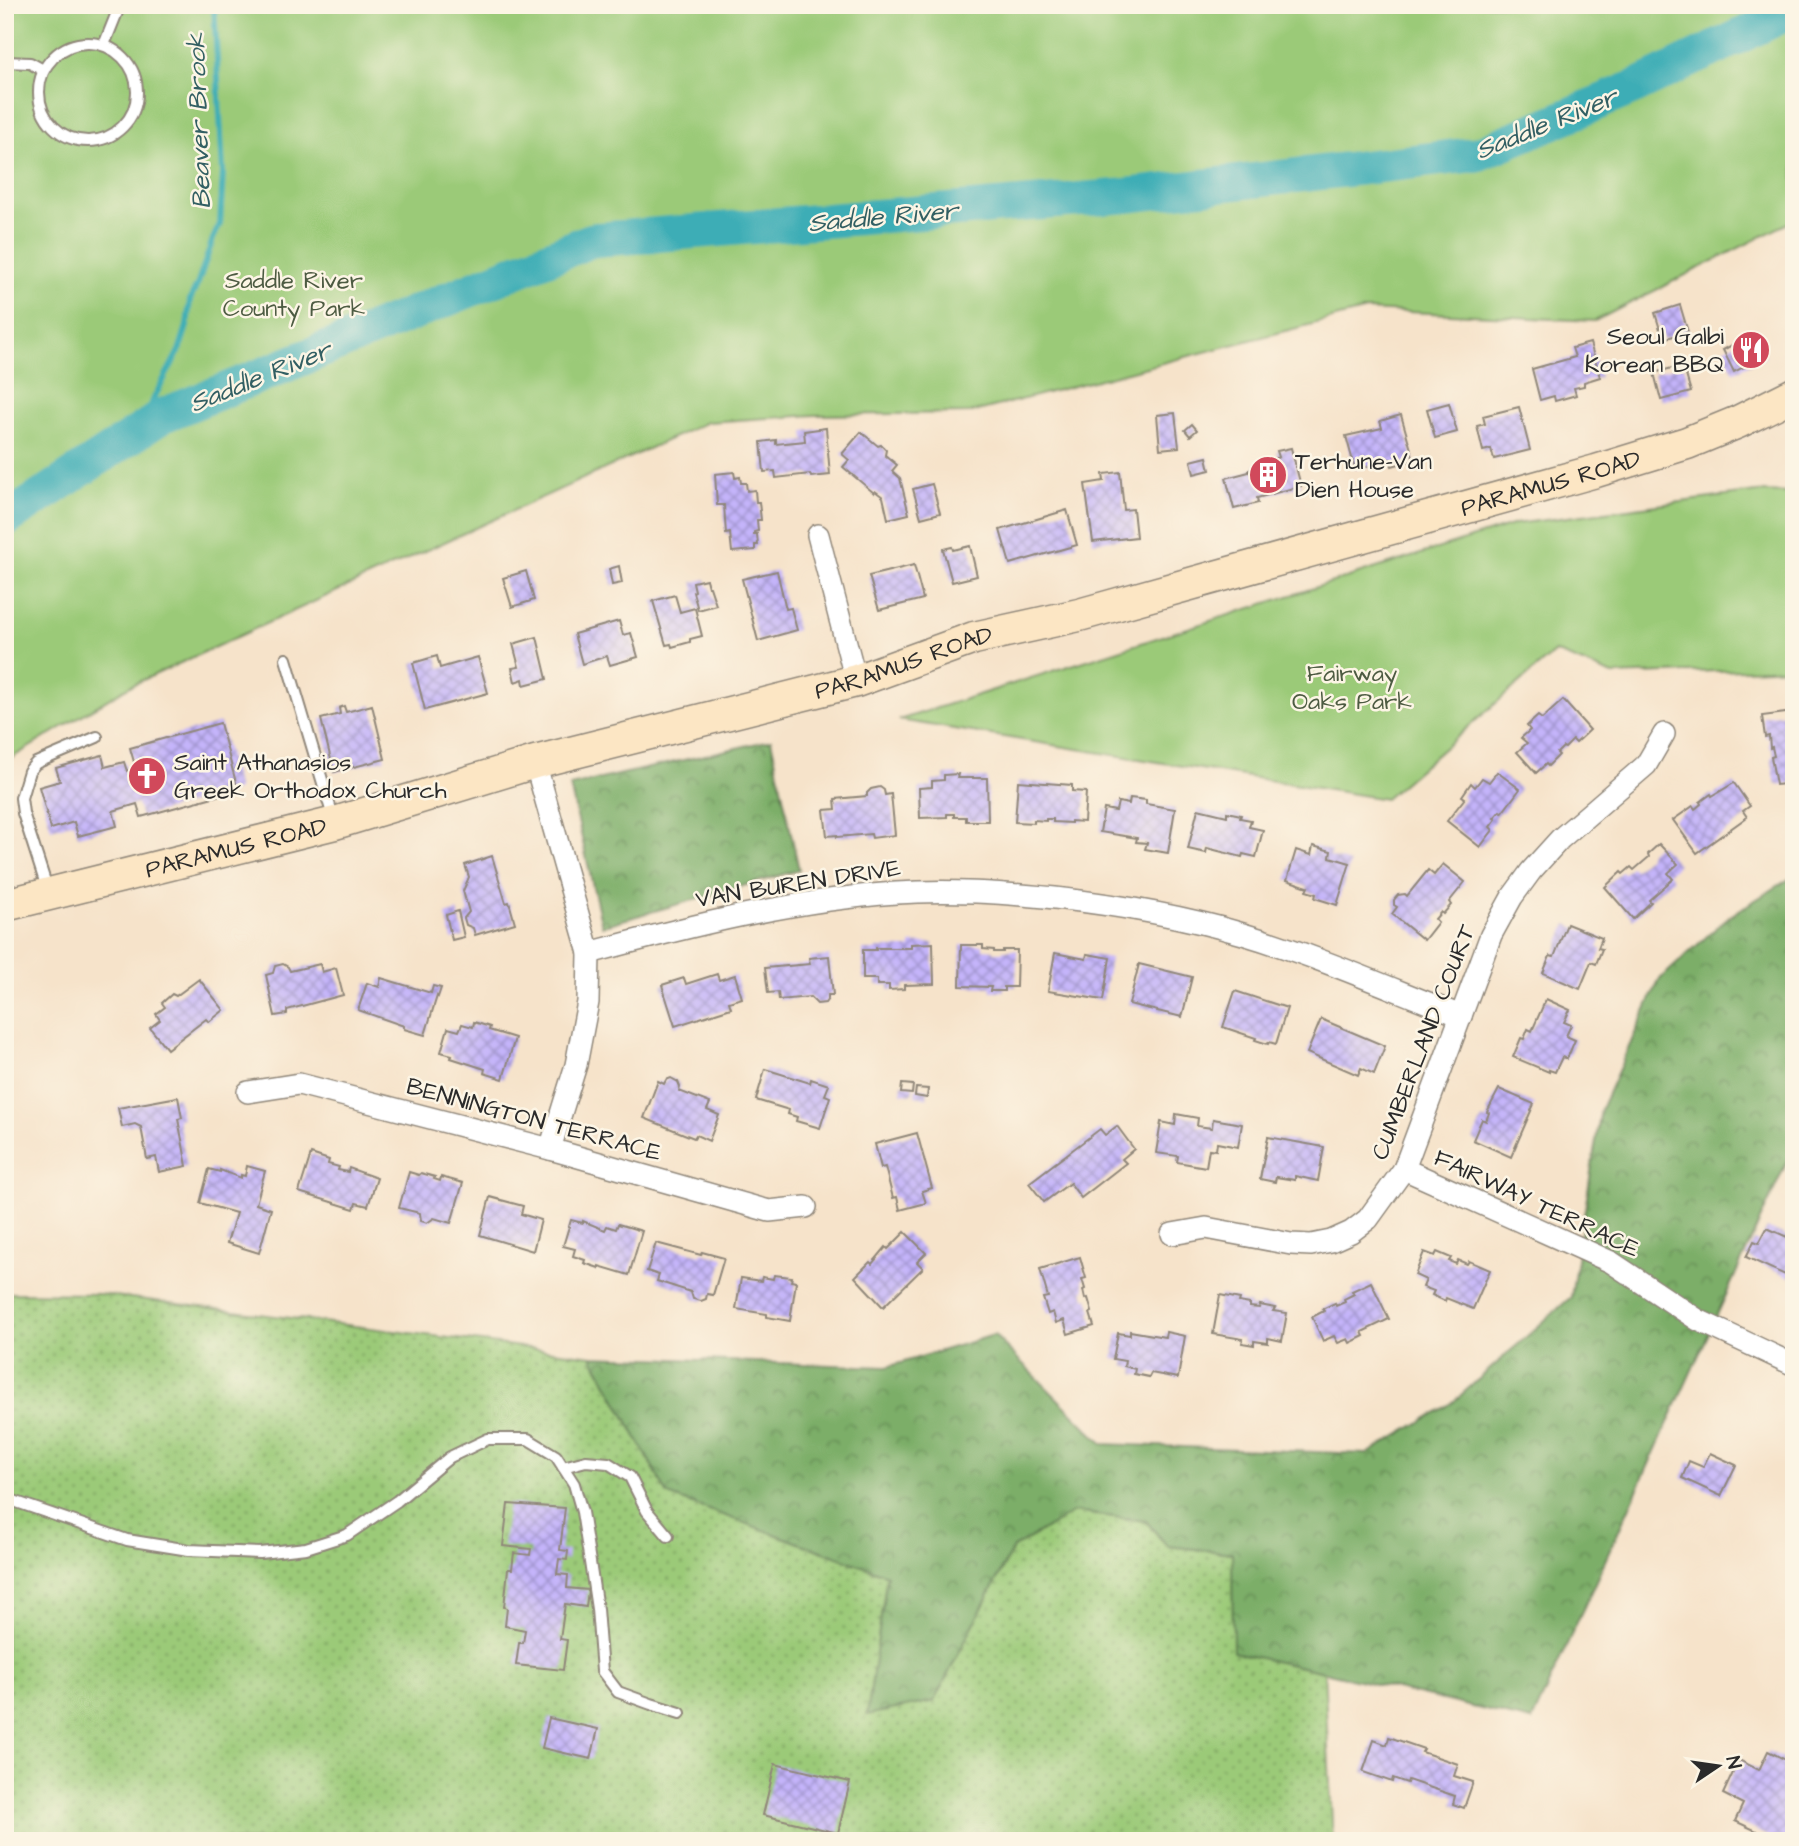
<svg xmlns="http://www.w3.org/2000/svg" width="1799" height="1846" font-family="'Architects Daughter',sans-serif">
<defs>
<pattern id="grass-dots" width="8" height="8" patternUnits="userSpaceOnUse" patternTransform="scale(1.75)"><rect width="8" height="8" fill="#9bca78"/><path d="M2 2h.1M6 6h.1" fill="none" stroke="#7fa463" stroke-width="1.8" stroke-linecap="round"/></pattern>
<pattern id="forest-crowns" width="20" height="18" patternUnits="userSpaceOnUse" patternTransform="scale(1.75)"><rect width="20" height="18" fill="#7cae68"/><path d="M2 6a3 3 0 1 1 6 0M12 15a3 3 0 1 1 6 0" fill="none" stroke="#668e56"/></pattern>
<pattern id="building-cross-hatch" width="8" height="8" patternUnits="userSpaceOnUse" patternTransform="scale(1.75)"><rect width="8" height="8" fill="#c4b4fa"/><path d="M0 0l8 8M0 8l8-8" fill="none" stroke="#9f93cb"/></pattern>
</defs>
<rect width="100%" height="100%" fill="#fcf5e5"/>
<filter id="ink" filterUnits="userSpaceOnUse"><feTurbulence type="fractalNoise" baseFrequency=".0143" numOctaves="2"/><feDisplacementMap in="SourceGraphic" scale="14" xChannelSelector="R" yChannelSelector="G"/><feConvolveMatrix kernelMatrix="1 2 1 2 8 2 1 2 1" color-interpolation-filters="sRGB"/></filter>
<filter id="wash" filterUnits="userSpaceOnUse"><feTurbulence type="fractalNoise" baseFrequency=".00686" numOctaves="4" result="noise"/><feDisplacementMap in="SourceGraphic" scale="28" xChannelSelector="R" yChannelSelector="G"/><feGaussianBlur stdDeviation="1.57" result="paint"/><feColorMatrix in="noise" values="0 0 0 0 0 0 0 0 0 0 0 0 0 0 0 0 0 1.4 0 .05"/><feComposite in="paint" operator="in"/></filter>
<g filter="url(#wash)">
<rect width="100%" height="100%" fill="#f6e3ca"/>
<path fill="url(#grass-dots)" stroke="#637a52" stroke-width="2" d="M5,1293l94,1 493,62 76,139 219,80 -19,139 66,-13 79,-153 61,-36 72,9 22,25 65,7 1,99 90,20 9,169h-1328z"/>
<g fill="url(#forest-crowns)" stroke="#546c4a" stroke-width="2">
<path d="M771,740l28,130 -197,56 -32,-140z"/>
<path d="M1794,876v270l-262,575 -208,-49 -91,-20 -1,-99 -65,-7 -21,-25 -72,-9 -61,36 -79,153 -67,14 20,-140 -219,-80 -76,-139 295,11 107,-32 109,109 264,10 85,-51 119,-106 30,-188 58,-129 69,-63z"/>
</g>
<g fill="#9bca78" stroke="#637a52" stroke-width="2">
<path d="M18,5h1776v215l-199,101 -229,-11 -396,103 -156,2 -107,7 -577,264 -125,76v-753z"/>
<path d="M1756,492l38,1v175l-181,7 -58,-23 -170,147 -486,-79 616,-196z"/>
</g>
<g fill="none" stroke-linecap="round" stroke-linejoin="round">
<path stroke="#3cadb6" stroke-width="6" d="M141,430l13,-32 25,-47 8,-25 3,-26 8,-17 15,-44 7,-15 3,-52 -9,-167"/>
<path stroke="#3cadb6" stroke-width="35" d="M5,520l159,-105 428,-175 530,-44 356,-42 157,-67 159,-77"/>
</g>
<g id="blocks">
<g fill="url(#building-cross-hatch)">
<path d="M1680,305l8,27 -25,7 -8,-26z"/>
<path d="M1754,333l12,23 -32,16 -11,-22z"/>
<path d="M1590,343l10,34 -16,5v4l-10,2 2,7 -21,6 -1,-5 -14,4 -8,-31 43,-12 -3,-9z"/>
<path d="M1683,365l8,27 -30,8 -7,-27z"/>
<path d="M1449,403l8,29 -22,6 -8,-29z"/>
<path d="M1519,407l11,43 -36,9 -3,-10 -8,2 -6,-25 8,-2 -2,-8z"/>
<path d="M1175,413l4,34 -19,2 -3,-34z"/>
<path d="M1401,415l13,45 -22,6 -2,-7 -8,2v3l-27,5 -9,-33 36,-8 -2,-7z"/>
<path d="M1192,424l5,6 -7,6 -5,-6z"/>
<path d="M826,428l4,47 -19,2 -1,-3 -34,4 -1,-7 -11,1 -3,-30 15,-2v4l29,-3 -1,-10z"/>
<path d="M861,432l17,14 3,-1 5,5 -1,5 12,10 -5,6 8,7 9,36 -21,5 -5,-22 -8,-6 -1,2 -31,-26 6,-7 -7,-6z"/>
<path d="M1291,448l10,38 -44,12 1,5 -24,6 -8,-31 23,-6v-2l7,-2 -1,-4 24,-7 -2,-6z"/>
<path d="M1207,457l3,13 -16,4 -3,-13z"/>
<path d="M734,472l1,6 5,-1 1,6h5l1,8 8,-1 1,12h3l2,18h-4l1,11 -4,1v2h3l1,11h-3v5l-23,2 -2,-19 -4,1 -2,-29h-7l-2,-31z"/>
<path d="M1120,472l4,38 9,-1 3,28 -43,5 -8,-58 19,-3 -1,-7z"/>
<path d="M932,484l8,29 -19,5 -8,-29z"/>
<path d="M1067,510l10,35 -67,19 -10,-34z"/>
<path d="M970,546l7,30 -25,6 -9,-33 9,-2 1,3z"/>
<path d="M914,565l9,34 -44,11 -10,-34z"/>
<path d="M619,566l3,17 -10,2 -3,-16z"/>
<path d="M526,571l8,29 -22,7 -9,-29z"/>
<path d="M777,571l9,38 5,-1 6,22 -39,11 -16,-62z"/>
<path d="M706,579l2,8h2l6,18 -18,5 -5,-18 2,-1 -2,-9z"/>
<path d="M675,595l5,17 15,-4 7,28 -12,3v3l-18,5 -1,-3 -5,1 -13,-44z"/>
<path d="M619,621l4,14 8,-2 7,24 -28,8 -3,-9 -25,8 -8,-30z"/>
<path d="M537,637l10,42 -23,6 -1,-6 -8,3 -3,-14 7,-1 -6,-23z"/>
<path d="M437,656l3,12 38,-11 10,36 -63,17 -12,-47z"/>
<path d="M1563,700l27,30 -14,13 -3,-3 -8,8 -2,-1 -6,6 2,2 -11,11 -2,-2 -10,9 -19,-21 10,-9 -6,-5 9,-8 -3,-4 11,-10 4,3z"/>
<path d="M372,705l13,54 -51,13 -13,-53 19,-5 -1,-6 5,-2 2,6z"/>
<path d="M1794,712v71l-18,2 -5,-28 3,-1 -2,-9 -2,1 -1,-12 -4,1 -3,-21z"/>
<path d="M220,723l18,67 -97,27 -4,-13 -24,7 4,15 -39,10 -4,-14 -23,7 -12,-42 21,-6 -4,-13 46,-13 3,12 19,-5 3,9 9,-2 -6,-21z"/>
<path d="M1497,772l23,17 -18,24 -2,-2 -6,7 2,1 -6,8 3,3 -13,17 -33,-26 18,-23 -3,-2 9,-13 4,4 7,-9 7,4z"/>
<path d="M958,774l-1,4h30l1,43h-22v-4h-12v-3h-7v3l-27,1 -1,-30 13,-1v-6l12,-1v-5z"/>
<path d="M1018,781l54,4v6l14,1 -2,30 -13,-1v2l-18,-1v-3h-7v2l-12,-1v3l-19,-1z"/>
<path d="M1734,783l16,23 -7,5 4,6 -50,36 -24,-33 20,-14 2,3 6,-5 -1,-2 11,-8 1,2z"/>
<path d="M880,787l4,3 1,5 6,-1 4,41 -23,3 -1,-4 -34,3v-2l-10,1 -3,-26 12,-1 -1,-10 32,-3v-3l4,-4z"/>
<path d="M1130,798l16,2v4l29,5 -7,44 -23,-4 2,-6 -11,-1 1,-4 -37,-6 4,-23 12,2 2,-9 11,2z"/>
<path d="M1198,809l29,7v-4l14,3 -1,3 11,2 -2,7 14,3 -7,27 -13,-3 -1,3 -35,-9 -1,5 -18,-4z"/>
<path d="M1659,844l19,20 -10,9 5,6 -24,21 2,2 -18,17 -28,-32 16,-15 2,2 8,-7 3,3 15,-13 -1,-3z"/>
<path d="M1313,846l18,5 -1,6 20,6 -13,42 -22,-7 1,-4 -10,-3 2,-4 -21,-7 9,-30 15,5z"/>
<path d="M492,856l14,47 3,-1 6,21 -40,12 -2,-7 -7,-3 -2,-7 5,-6 -6,-21 6,-14 -4,-12z"/>
<path d="M1443,864l22,18 -16,20 2,3 -8,9 -2,-2 -6,7 3,3 -14,18 -32,-26 5,-7 -3,-2v-5l4,-5 7,-1 2,2 21,-26 6,5z"/>
<path d="M458,911l6,26 -12,3 -6,-25z"/>
<path d="M1567,924l35,14 -4,10 4,1 -6,15 -5,-2 -11,27 -37,-16 7,-17 4,1z"/>
<path d="M933,943l1,41 -30,1v4l-15,1v-5h-12v-6h-14v-29h13v-2h35v-4z"/>
<path d="M961,945h22v4l11,1v2h9v-2h14l-1,37h-12v4h-14l1,-4 -31,-1z"/>
<path d="M1055,953l31,6 1,-5 23,4 -7,42 -55,-9z"/>
<path d="M829,956l4,39h-5v4l-3,4 -8,1 -7,-7 -31,3 -1,-8 -10,1 -3,-25 45,-4 -1,-6z"/>
<path d="M283,964l5,3 2,4 30,-7 2,8 14,-4 7,27 -56,15v4l-12,2 -9,-41 7,-2 2,-7z"/>
<path d="M1139,964l53,13 -10,40 -53,-13z"/>
<path d="M717,974l2,6 16,-5 7,23 -13,4 2,6 -56,18 -13,-41 22,-7 2,6z"/>
<path d="M381,978l50,15 2,-7 8,2 -3,9 -1,-1 -12,39 -21,-6v-3l-46,-16 9,-27 12,4z"/>
<path d="M199,979l25,31 -15,12 -3,-3 -39,30 -17,-21 10,-8 -4,-6 9,-7 -3,-4 10,-9 4,2z"/>
<path d="M1235,991l52,17 -11,36 -7,-2 -1,2 -13,-4 1,-2 -33,-11z"/>
<path d="M1546,999l24,11 -6,12 7,3 -5,11 9,4 -8,19 -5,-2 -7,15 -6,-2v2l-36,-15 8,-19 3,1 4,-10 4,2z"/>
<path d="M1321,1019l64,27 -11,28 -13,-6 -3,7 -51,-22z"/>
<path d="M474,1022l16,5 -1,3 26,8 -12,41 -19,-6 1,-4 -34,-11 1,-3 -11,-3 7,-24 11,3 3,-7 11,3z"/>
<path d="M765,1069l45,14 1,-4 18,6 -4,10 5,2 -10,31 -24,-7 1,-4 -9,-3 1,-4 -33,-10z"/>
<path d="M671,1078l7,4 2,5 -1,4 31,12 -3,7 12,5 -10,26 -13,-6 -2,3 -50,-20 14,-37 6,3 2,-4z"/>
<path d="M902,1084l11,1 -1,9 -11,-1z"/>
<path d="M916,1088l12,1 -1,9 -12,-2z"/>
<path d="M1499,1089l35,15 -23,53 -38,-17 9,-21 4,2 3,-8 -2,-1z"/>
<path d="M178,1097l4,21 -4,1 9,47 -28,6 -3,-15 -9,2 -6,-32 -6,-3 -13,3 -4,-19z"/>
<path d="M1176,1114l22,4 -1,8 15,2 1,-9 29,5 -4,23 -21,-4 -1,7 -7,-1 -3,18 -29,-5 1,-6 -22,-3 5,-31 14,3z"/>
<path d="M1117,1126l17,23 -12,10 4,4 -45,35 -11,-15 -26,19 -15,-19 71,-54 5,6z"/>
<path d="M917,1133l15,55 -10,3 4,12 -26,7 -3,-13 -4,1 -8,-31 -4,1 -6,-24z"/>
<path d="M1268,1137l56,10 -6,34 -23,-5v4l-19,-3 -1,5 -15,-3z"/>
<path d="M311,1154l18,6 -1,4 11,3 -1,3 10,2 1,-4 28,10 -9,28 -12,-3 -2,6 -55,-17z"/>
<path d="M247,1166l18,5 -9,33 15,5 -12,44 -32,-10 9,-30 -36,-10 9,-34 11,3v-2l21,8v-3l4,1z"/>
<path d="M409,1172l10,3 2,-2 14,4 -1,2 6,2 1,-4 22,6 -12,40 -17,-5 -7,5 -6,-2 -1,-8 -21,-5z"/>
<path d="M490,1197l33,9 -2,8 20,6 -8,31 -53,-16z"/>
<path d="M571,1220l12,3v-2l22,9 2,-4 9,3 2,-5 24,7 -13,44 -30,-9v2l-15,-5 1,-3 -12,-4 2,-7 -12,-3z"/>
<path d="M1767,1228l27,12v39l-48,-22 8,-16 5,2z"/>
<path d="M905,1232l21,21 -9,9 6,6 -40,39 -28,-30 15,-15 2,2 14,-17 2,2z"/>
<path d="M656,1243l45,12 1,-3 22,6 -11,37 -6,-1 -1,5 -5,2 -8,-2 -2,-7 -34,-11 2,-6 -12,-4z"/>
<path d="M1424,1252l11,4 2,-4 14,6 -2,3 7,3 2,-4 9,4 2,-3 21,9 -17,39 -27,-11 -1,3 -13,-6 2,-4 -11,-4 3,-7 -11,-5z"/>
<path d="M1080,1257l6,21 -4,1 3,10 -2,1 2,9 3,-1 4,14 -2,1 4,13 -26,8 -4,-14 -8,3 -3,-11 -5,2 -5,-16 5,-1 -8,-28z"/>
<path d="M774,1275l18,2 -1,4 5,1 -6,39 -23,-4v-3l-31,-5 5,-31 20,3 1,-4 11,2z"/>
<path d="M1371,1282l18,37 -27,13 2,4 -14,7 -2,-4 -10,4 -4,-7 -11,5 -11,-24 12,-6 -2,-2 13,-6 1,3 9,-4 -1,-3 10,-5 -2,-3z"/>
<path d="M1220,1295l20,4 -1,3 11,2v3l9,1 1,-3 15,3 -2,3 14,2 -5,28 -14,-3v5l-14,-2v4l-12,-2 1,-4 -30,-5z"/>
<path d="M1130,1331l35,6 1,-5 19,4 -7,42 -27,-5 -2,4 -15,-3 1,-5 -11,-3 1,-5 -12,-2 5,-26 12,2z"/>
<path d="M1710,1453l26,12 -15,31 -39,-18 7,-17 14,6z"/>
<path d="M508,1504l57,4 -5,42 8,1 -1,9 -8,-1 -2,15 11,1 -1,13 21,2 -2,17 -21,-3 -5,35 7,1 -4,30 -47,-5 3,-22h4l2,-13 -20,-4 2,-18 -3,-1 4,-38h4l2,-16 16,2 1,-6 -28,-3z"/>
<path d="M549,1718l49,11 -7,30 -49,-11z"/>
<path d="M1389,1737l35,12 -2,3 36,12 -4,12 19,6 -9,26 -11,-4 2,-8 -47,-16 -1,3 -14,-5 -1,4 -29,-10 11,-32 13,5z"/>
<path d="M1768,1751l26,13v77h-16l-43,-20 8,-17 -20,-10 16,-34 20,10z"/>
<path d="M775,1764l75,18 -12,51 -75,-18z"/>
</g>
</g>
</g>
<g filter="url(#ink)">
<use href="#blocks" fill-opacity="0" stroke="#90877a" stroke-width="2"/>
<g fill="none" stroke-linecap="round" stroke-linejoin="round">
<defs>
<g id="service">
<circle cx="88" cy="92" r="49"/>
<path d="M104,45l16,-40"/>
<path d="M5,62l25,1 13,7"/>
<path d="M286,659l48,161"/>
<path d="M48,891l-25,-78 -2,-15 8,-27 7,-8 61,-26"/>
<path d="M563,1467l23,-6 22,2 22,14 17,34 21,25"/>
<path d="M5,1498l122,42 62,10 71,3 46,-5 41,-13 50,-34 53,-44 38,-18h40l28,17 18,28 8,28 8,50 7,47 5,62 16,21 33,12 29,9"/>
</g>
<g id="minor">
<path d="M818,535l38,146"/>
<path d="M535,762l54,191 -1,49 -12,63 -26,84"/>
<path d="M589,953c101,-27 203,-53 307,-60 53,-4 107,0 159,5 63,7 127,18 188,36 74,22 146,54 218,82"/>
<path d="M248,1092l51,-8 251,65 219,62 37,-4"/>
<path d="M1404,1169l207,93 87,58 96,45"/>
<path d="M1172,1234l34,-6 85,16 20,1 20,-4 20,-9 17,-13 36,-50 87,-234 21,-38 19,-26 29,-32 86,-74 18,-31"/>
</g>
<g id="secondary">
<path id="s1" d="M5,905l330,-82 200,-61 321,-81 118,-43 105,-23 517,-144 91,-28 51,-21 56,-28"/>
</g>
</defs>
<use href="#service" stroke="#90877a" stroke-width="14"/>
<use href="#minor" stroke="#90877a" stroke-width="24"/>
<use href="#secondary" stroke="#90877a" stroke-width="35"/>
<use href="#service" stroke="#fff" stroke-width="10"/>
<use href="#minor" stroke="#fff" stroke-width="21"/>
<use href="#secondary" stroke="#fce6c4" stroke-width="32"/>
</g>
</g>
<defs>
<symbol id="restaurant-disc" viewBox="-11 -11 22 22"><circle r="9.5" fill="#d1495b" stroke="#fcf5e5"/><path d="M-5-6h1v4h1v-4h1v4h1v-4h1v5L-1.5 .5V6h-2V.5L-5-1ZM5-6V6H3V1.5H1.5Q1.5-4 5-6Z" fill="#fff"/></symbol>
<symbol id="building-disc" viewBox="-11 -11 22 22"><circle r="9.5" fill="#d1495b" stroke="#fcf5e5"/><path d="M-4-6H4V6H1V3H-1V6H-4ZM-2.5-4.3h1.7v1.8h-1.7ZM.8-4.3h1.7v1.8H.8ZM-2.5-1h1.7V.8h-1.7ZM.8-1h1.7V.8H.8Z" fill="#fff"/></symbol>
<symbol id="church-disc" viewBox="-11 -11 22 22"><circle r="9.5" fill="#d1495b" stroke="#fcf5e5"/><path d="M-1.2-6h2.4v3.5h3.3v2.4h-3.3V6h-2.4V-.1h-3.3v-2.4h3.3Z" fill="#fff"/></symbol>
</defs>
<g fill-rule="evenodd">
<use href="#restaurant-disc" x="1729" y="328" width="44" height="44"/>
<use href="#building-disc" x="1246" y="453" width="44" height="44"/>
<use href="#church-disc" x="125" y="754" width="44" height="44"/>
</g>
<g text-anchor="middle" stroke-width="5" stroke-linejoin="round" paint-order="stroke">
<g font-size="24" fill="#4d5b42" stroke="#fcf5e5">
<text x="294" y="288">Saddle River<tspan x="294" dy="28">County Park</tspan></text>
<text x="1352" y="681">Fairway<tspan x="1352" dy="28">Oaks Park</tspan></text>
</g>
<g font-size="24" fill="#2b2b2b" stroke="#fcf5e5" text-anchor="start">
<text x="1724" y="344" text-anchor="end">Seoul Galbi<tspan x="1724" dy="28">Korean BBQ</tspan></text>
<text x="1295" y="469">Terhune-Van<tspan x="1295" dy="28">Dien House</tspan></text>
<text x="174" y="770">Saint Athanasios<tspan x="174" dy="28">Greek Orthodox Church</tspan></text>
</g>
<g font-size="24" fill="#2b2b2b" stroke="#fcf5e5">
<text dy="8" stroke="none"><textPath href="#s1" startOffset="1603">PARAMUS ROAD</textPath></text>
<text dy="8" stroke="none"><textPath href="#s1" startOffset="931">PARAMUS ROAD</textPath></text>
<text dy="8" stroke="none"><textPath href="#s1" startOffset="238">PARAMUS ROAD</textPath></text>
<text transform="translate(798 883) rotate(-9)" y="8">VAN BUREN DRIVE</text>
<text transform="translate(1423 1042) rotate(-69)" y="8">CUMBERLAND COURT</text>
<text transform="translate(534 1119) rotate(15)" y="8">BENNINGTON TERRACE</text>
<text transform="translate(1537 1203) rotate(25)" y="8">FAIRWAY TERRACE</text>
</g>
<g font-size="26" font-style="italic" fill="#325f63" stroke="#fcf5e5">
<text transform="translate(198 121) rotate(-92)" y="9">Beaver Brook</text>
<text transform="translate(1546 123) rotate(-22)" y="9">Saddle River</text>
<text transform="translate(883 216) rotate(-5)" y="9">Saddle River</text>
<text transform="translate(260 376) rotate(-22)" y="9">Saddle River</text>
</g>
</g>
<rect width="1799" height="1846" fill="none" stroke="#fcf5e5" stroke-width="28"/>
<g transform="translate(1718 1766) rotate(77)" stroke="#fcf5e5" stroke-width="5" paint-order="stroke">
<path d="M0-5L12 26L0 18L-12 26Z" fill="#2b2b2b"/>
<text y="-10" font-size="19" font-weight="bold" text-anchor="middle" fill="#2b2b2b">N</text>
</g>
</svg>
